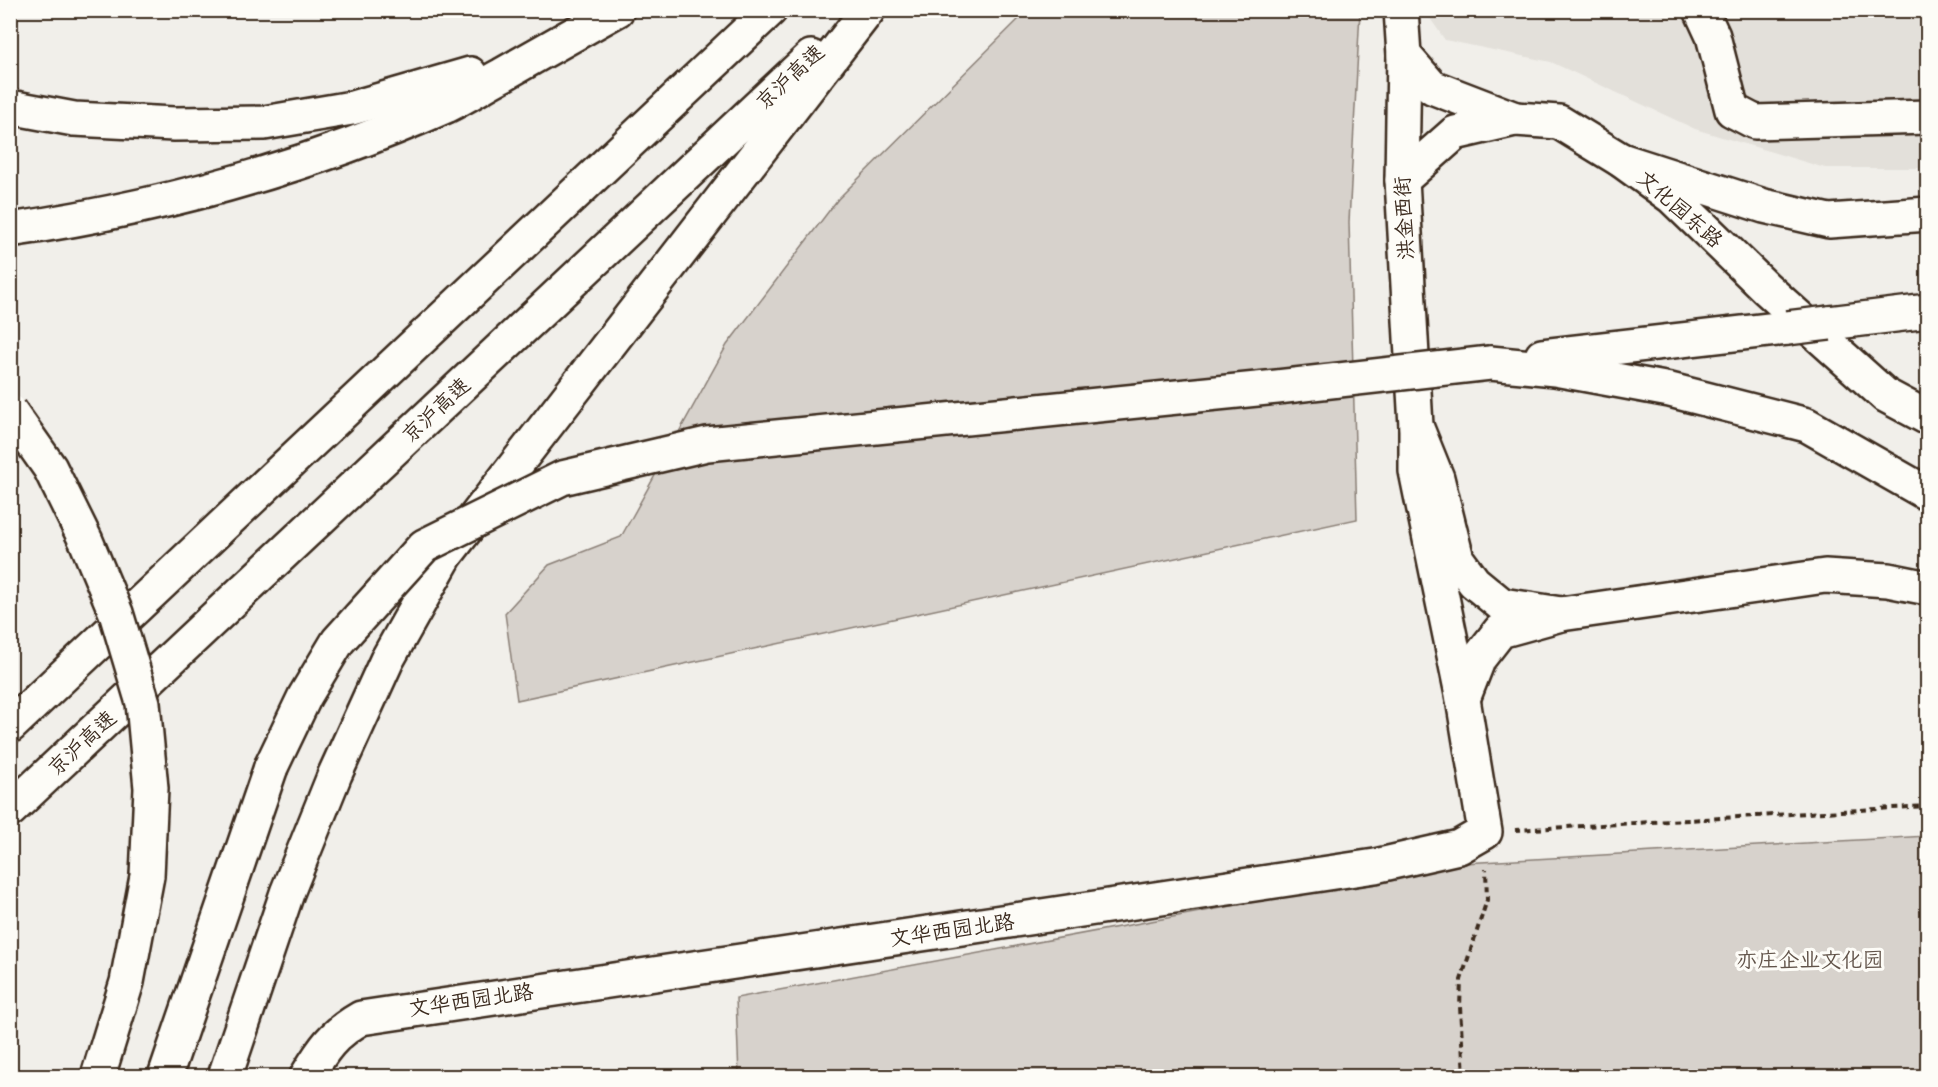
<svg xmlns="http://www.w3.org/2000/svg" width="1938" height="1087" font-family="Mynerve,'LXGW WenKai TC',sans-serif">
<rect width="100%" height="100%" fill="#f1efea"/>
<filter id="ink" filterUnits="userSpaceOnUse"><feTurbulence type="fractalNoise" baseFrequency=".0167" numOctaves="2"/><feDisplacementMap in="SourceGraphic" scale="12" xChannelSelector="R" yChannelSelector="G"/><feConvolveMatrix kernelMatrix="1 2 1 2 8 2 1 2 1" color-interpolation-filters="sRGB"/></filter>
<g filter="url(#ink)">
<path fill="#e3e0da" d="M1425,11h502v157h-102l-130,-39 -144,-67 -106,-22z"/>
<g fill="#d7d2cc" stroke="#897e75" stroke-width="1.5">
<path d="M1027,11h333l-11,211 8,297 -840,181 -12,-87 44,-48 72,-28 106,-192 111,-146z"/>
<path d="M1927,836v240h-1188l-3,-78 728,-135z"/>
</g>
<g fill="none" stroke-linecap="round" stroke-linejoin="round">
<defs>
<g id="minor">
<path d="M1401,10l3,45 -2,125"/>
<path d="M1701,10l12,26 19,74 23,12 173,-5"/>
<path d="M1404,55l28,32 83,32"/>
<path d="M1463,699l16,-41 21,-27 61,-17"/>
<path d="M307,1076c16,-27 26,-42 54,-58l1014,-152 84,-19 26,-15 -22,-133 -47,-228v-45"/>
</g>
<path id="major" d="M1928,418l-43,-23 -118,-106 -95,-92 -51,-37 -62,-38 -44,-3 -60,14 -53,47 14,246 21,52 20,81 17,23 28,23 59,9 264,-38 63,4 40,8"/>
<g id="highway">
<path d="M10,107l64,12 100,5 90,-1 88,-15 118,-34"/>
<path d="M1621,160l143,46 65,15 99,-7"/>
<path d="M10,230c150,-22 298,-63 436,-124 19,-9 37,-21 56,-31 38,-22 76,-43 115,-65"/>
<path d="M1829,323l99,-12"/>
<path d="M1542,356l245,-28"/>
<path d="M1490,363l65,6 115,21 137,35 121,69"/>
<path d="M10,726l760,-716"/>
<path d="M10,810l801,-753"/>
<path d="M98,1076l29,-94 20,-106"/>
<path d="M165,1076l106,-309"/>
<path d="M225,1076l62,-183 48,-119 52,-114 59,-105 422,-545"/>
</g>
</defs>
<use href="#minor" stroke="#3b2a1e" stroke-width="38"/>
<use href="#major" stroke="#3b2a1e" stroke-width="38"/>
<use href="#highway" stroke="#3b2a1e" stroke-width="38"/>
<g stroke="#3b2a1e" stroke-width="4" stroke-dasharray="6 4.5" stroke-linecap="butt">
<path d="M1515,830l413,-24"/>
<path d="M1464,1076l-4,-69 1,-27 26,-80 -1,-31"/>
</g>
<use href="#minor" stroke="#fdfcf7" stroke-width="33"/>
<use href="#major" stroke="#fdfcf7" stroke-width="33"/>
<use href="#highway" stroke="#fdfcf7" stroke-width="33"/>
<defs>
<g id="highway-bridge">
<path d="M1787,328l42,-5"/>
<path d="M10,411l40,57 36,73 30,72 27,90 8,85 -4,88"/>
<path d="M271,767l34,-71 33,-55 86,-95 138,-68 145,-34 570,-57 213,-24"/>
</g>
</defs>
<use href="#highway-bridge" stroke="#3b2a1e" stroke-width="38" stroke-linecap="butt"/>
<use href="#highway-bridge" stroke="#fdfcf7" stroke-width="33"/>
</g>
</g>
<g text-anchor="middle" stroke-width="6" stroke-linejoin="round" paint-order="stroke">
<g font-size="21" fill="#3b2a1e" stroke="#fdfcf7">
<text transform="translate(790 77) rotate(-43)" y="7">京沪高速</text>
<text transform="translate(1680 209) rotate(41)" y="7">文化园东路</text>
<text transform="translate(1404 218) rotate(-93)" y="7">洪金西街</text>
<text transform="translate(436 410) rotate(-43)" y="7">京沪高速</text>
<text transform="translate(82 743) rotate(-43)" y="7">京沪高速</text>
<text transform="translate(952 930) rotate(-8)" y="7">文华西园北路</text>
<text transform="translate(471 1000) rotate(-8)" y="7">文华西园北路</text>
</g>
<g font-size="21" fill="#62544a" stroke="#fdfcf7">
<text x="1810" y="967">亦庄企业文化园</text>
</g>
</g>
<rect width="1938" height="1087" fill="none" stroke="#fdfcf7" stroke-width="36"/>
<rect x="18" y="18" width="1902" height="1051" fill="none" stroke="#3b2a1e" stroke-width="2" filter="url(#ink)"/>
</svg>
